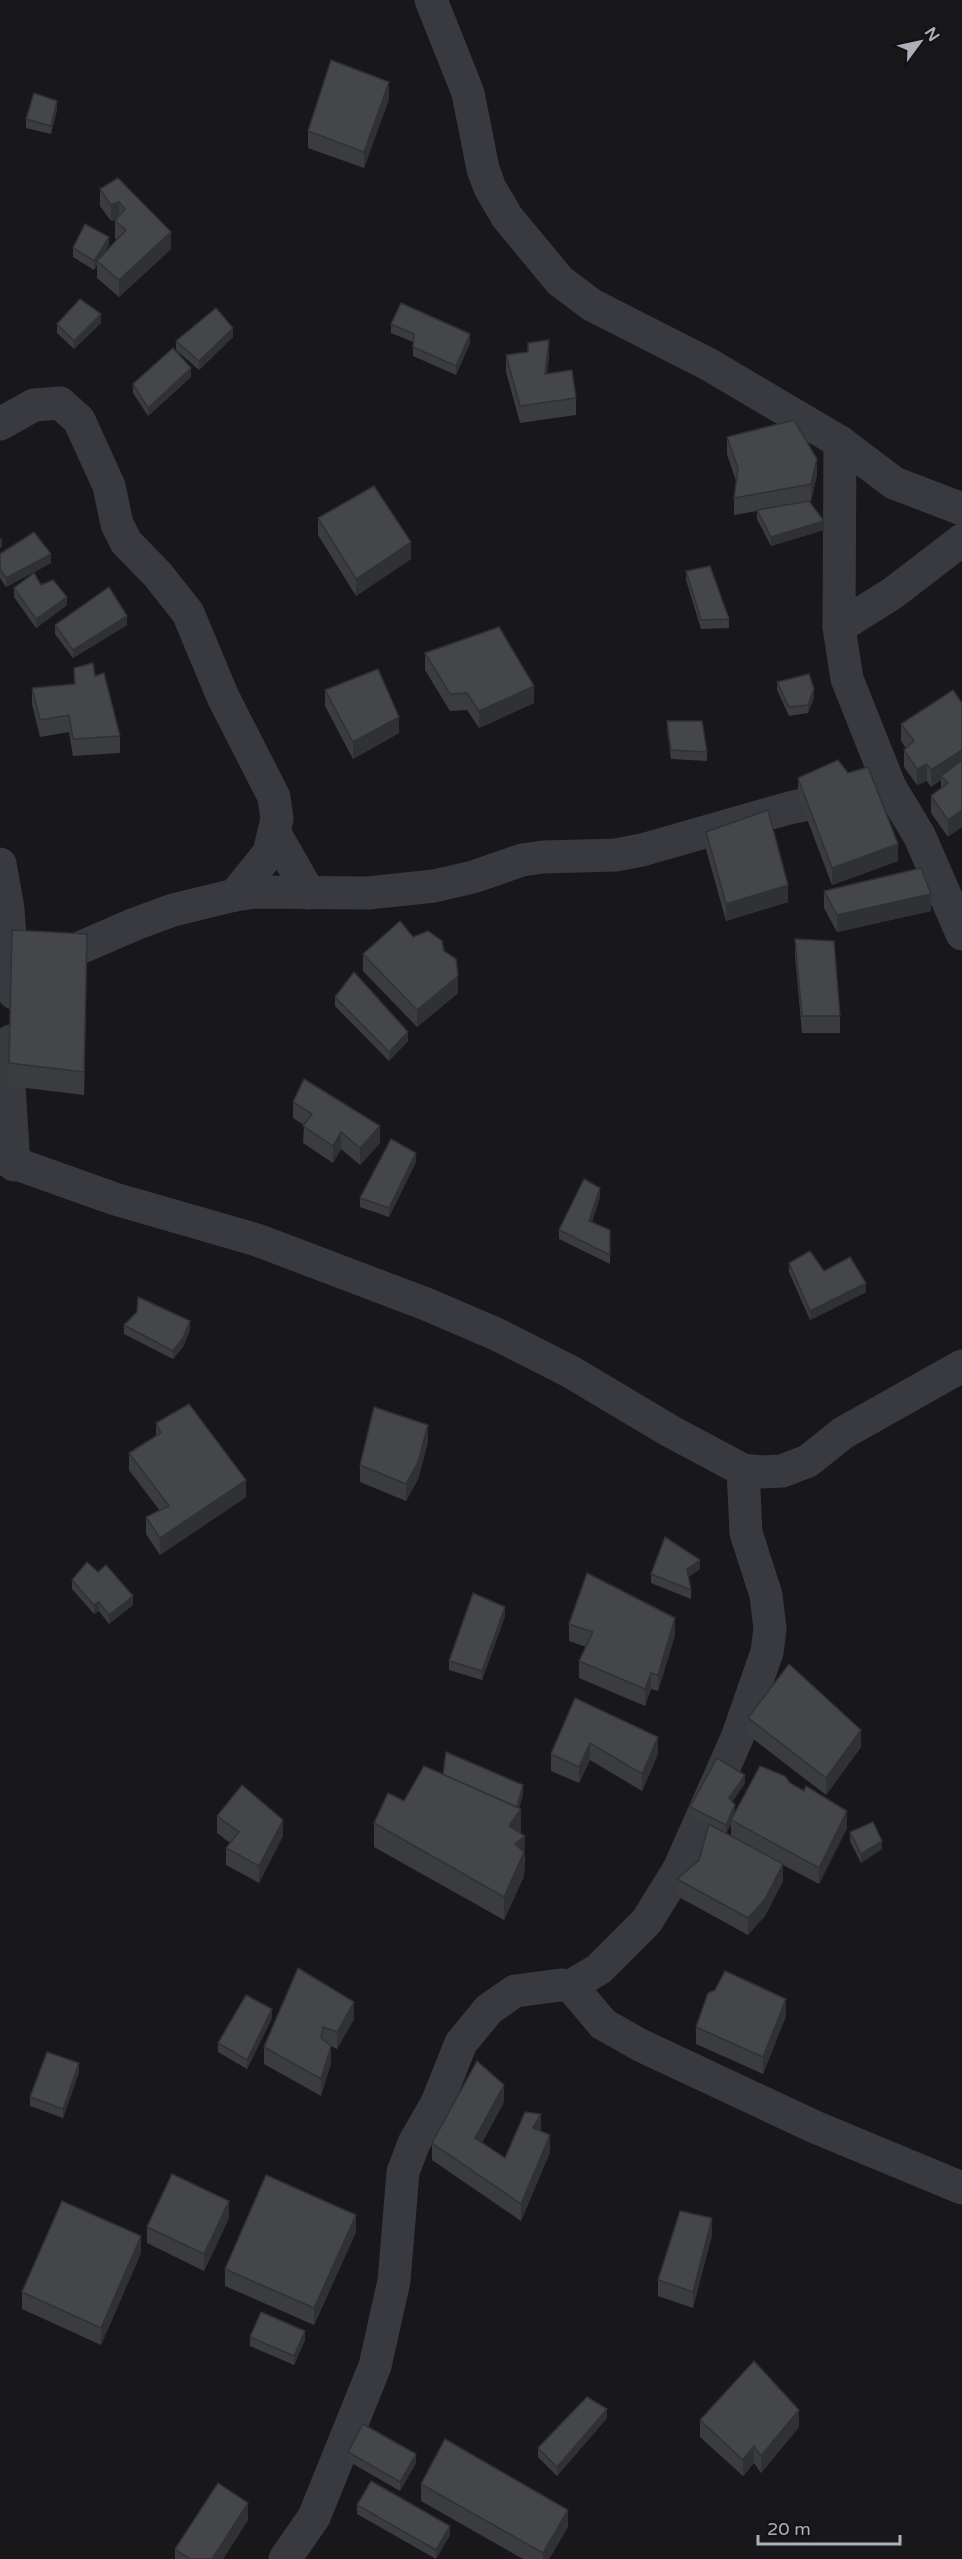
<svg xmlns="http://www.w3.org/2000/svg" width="962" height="2559" font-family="'Varela Round',sans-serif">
<rect width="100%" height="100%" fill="#18181a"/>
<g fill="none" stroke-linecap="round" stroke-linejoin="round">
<g stroke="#393a3f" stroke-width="33">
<path d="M431,0l37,93 15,76 7,19 17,29 53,64 32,24 116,59 132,78 54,41 68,26"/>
<path d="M0,424l34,-19 26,-2 19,17 30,66 8,38 9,18 32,33 30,38 35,84 51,100 3,22 -8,34 -34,42 -62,15 -38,14 -90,39"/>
<path d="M840,442l-1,185 8,52 43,108 29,48 43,99"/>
<path d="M839,627l54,-34 69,-53"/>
<path d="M274,832l35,61"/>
<path d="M0,864l8,45 6,84"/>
<path d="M235,895l19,-3 114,1 66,-7 39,-9 49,-17 21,-3 73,-2 26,-5 147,-42 101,-21"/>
<path d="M11,1041l-2,45 5,79"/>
<path d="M0,1158l115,41 142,41 169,64 70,30 75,38 99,59 73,39 18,2 21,-1 26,-10 35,-28 119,-67"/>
<path d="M571,1986l32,38 37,21 175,82 147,61"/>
<path d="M285,2559l29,-42 61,-151 19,-85 9,-109 11,-29 23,-40 24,-60 28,-34 26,-18 46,-6 10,1 28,-17 48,-48 32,-52 58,-131 30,-86 3,-23 -4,-34 -20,-62 -3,-63"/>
</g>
</g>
<g fill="#3b3c40" fill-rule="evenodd">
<path d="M389,99l-25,69 -56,-20v-17z"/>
<path d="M57,110l-6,24 -25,-6v-9z"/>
<path d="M118,178l53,71 -52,48 -22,-19v-13l-3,5 -21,-13v-9l36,-3 -6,10 14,-15 -2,-2v-18l-4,1 -11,-15v-17z"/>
<path d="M101,323l-27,26 -17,-16v-9z"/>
<path d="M391,324l79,19 -14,32 -43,-19v-14l-22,-9z"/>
<path d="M233,337l-34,33 -23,-20v-9z"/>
<path d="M506,355l43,2 -2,16 29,25v17l-56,8 -14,-51z"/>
<path d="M191,377l-43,39 -15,-23v-9z"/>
<path d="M727,437l90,38 -6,26h-2l15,29 -53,16 -14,-27v-8l-23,4v-17l2,-17 -9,-27z"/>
<path d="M318,518l93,41 -55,37 -38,-61z"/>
<path d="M0,554l51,9 -45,24 -6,-9z"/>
<path d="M686,571l43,48v9l-28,1 -15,-49z"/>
<path d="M41,585l26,20 -31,23 -22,-31v-9z"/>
<path d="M55,625h72l-54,33 -18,-24z"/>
<path d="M425,653l109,50 -55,25 -12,-18 -17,1 -25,-41z"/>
<path d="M74,668l21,8 25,60v17l-47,3 -4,-24 -29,5 -8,-33v-16l42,-4z"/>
<path d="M777,682l37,16 -6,15 -19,3 -12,-26z"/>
<path d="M325,690l74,43 -46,26 -28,-53z"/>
<path d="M953,690l-5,147 -17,-24v-17l10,-8v-8l-10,7 -4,-6 -10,4 -13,-18v-17l2,-2 -5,-7v-17z"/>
<path d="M667,721l40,31v9l-36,-2 -4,-30z"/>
<path d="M798,778l100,83 -66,24 -34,-90z"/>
<path d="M706,832l82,70 -62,19 -20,-72z"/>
<path d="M824,891l107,20 -94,21 -13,-24z"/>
<path d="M795,939l45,77v17h-38l-7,-77z"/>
<path d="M444,951l14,42 -41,34 -54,-56v-17z"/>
<path d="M87,957l-3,138 -75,-9v-23z"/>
<path d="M335,997l73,44 -19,20 -54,-55z"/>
<path d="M293,1102l87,41 -20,22 -19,-16 -8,14 -30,-20 1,-18 -11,-7z"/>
<path d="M416,1162l-27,55 -29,-10v-9z"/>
<path d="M600,1197l-8,25 18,8v34l-51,-25v-9z"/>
<path d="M789,1263l35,8 42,21 -56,28 -21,-48z"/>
<path d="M124,1325l66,5 -7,17 -10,12 -49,-25z"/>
<path d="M156,1423l90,74 -86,58 -14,-21v-17l14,-6 -31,-41v-17l27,-17z"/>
<path d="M428,1442l-10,37 -12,22 -46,-19v-17z"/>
<path d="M700,1569l-12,8 3,13v9l-40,-16v-9z"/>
<path d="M98,1572l35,33 -24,19 -10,-13 -5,3 -22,-25v-9z"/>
<path d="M505,1616l-23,64 -33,-10v-9z"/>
<path d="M569,1624l106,11 -17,56 -7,-2 -6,17 -66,-28v-17l7,-14 -17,-6z"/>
<path d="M575,1698l83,56 -16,37 -52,-31 -11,23 -28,-12v-17z"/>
<path d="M748,1718l113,29 -35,48 -78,-60z"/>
<path d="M443,1775l80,19 -4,14 2,25 4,26 -1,17 -20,44 -130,-73v-24l30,-22z"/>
<path d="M745,1783l-13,19 3,9 55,-28 57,45 -28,56 -36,-19v16l-18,35 -17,19 -71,-39v-17l22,-19 10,-34 -19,-10v-9zM731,1824v11l-5,-2z"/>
<path d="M217,1816l66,20 -24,47 -33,-18v-17l4,-5 -13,-10z"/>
<path d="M850,1832l32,17 -21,14 -11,-22z"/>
<path d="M298,1968l56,51 -17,30 -6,-3v17l-10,33 -57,-32v-17z"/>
<path d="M786,2016l-23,58 -67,-30v-17z"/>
<path d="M272,2018l-25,51 -29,-17v-9z"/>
<path d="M79,2072l-16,46 -33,-12v-9z"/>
<path d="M504,2102l-22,41 23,15 36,-27 9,21 -29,69 -89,-61v-17z"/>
<path d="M229,2218l-25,53 -57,-28v-16z"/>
<path d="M356,2232l-42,93 -89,-39v-17z"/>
<path d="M712,2235l-19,73 -35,-12v-16z"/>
<path d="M141,2253l-40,92 -79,-36v-17z"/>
<path d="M250,2337l55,3 -11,25 -44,-19z"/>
<path d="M607,2418l-50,58 -19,-19v-9z"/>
<path d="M700,2420l99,7 -38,46 -7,-10 -11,13 -43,-39z"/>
<path d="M348,2452l68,11 -16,28 -52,-30z"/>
<path d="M421,2484l147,43 -19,32h-26l-102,-58z"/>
<path d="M357,2505l93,30 -14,24 -79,-45z"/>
<path d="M248,2520l-25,39h-48v-10z"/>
</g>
<g fill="#303134">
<path d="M389,82v17l-25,69v-16z"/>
<path d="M57,101v9l-6,24v-8z"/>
<path d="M119,202v17l-8,2v-16z"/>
<path d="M171,232v17l-52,48v-17z"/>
<path d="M109,237v8l-11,18 -1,-2v4l-3,5v-9z"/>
<path d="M101,314v9l-27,26v-8z"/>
<path d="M233,328v9l-34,33v-9z"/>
<path d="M470,334v9l-14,32v-9z"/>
<path d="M549,340v17l-4,33v-16z"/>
<path d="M191,368v9l-43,39v-8z"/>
<path d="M817,459v16l-6,26v-17z"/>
<path d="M824,521v9l-53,16v-9z"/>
<path d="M2,538v9l-2,1v-9z"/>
<path d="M411,542v17l-55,37v-17z"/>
<path d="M51,554v9l-45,24v-9z"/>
<path d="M67,597v8l-31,23v-9z"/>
<path d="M127,616v9l-54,33v-8z"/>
<path d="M534,686v17l-55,25v-17z"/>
<path d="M814,689v9l-6,15v-8z"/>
<path d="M399,717v16l-46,26v-17z"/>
<path d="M962,750v17l-21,9v4l-10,7v-17z"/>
<path d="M927,764v17l-10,4v-16z"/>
<path d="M962,810v17l-14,10v-17z"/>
<path d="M898,844v17l-66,24v-17z"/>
<path d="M788,885v17l-62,19v-17z"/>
<path d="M931,894v17l-94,21v-17z"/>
<path d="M87,934v23l-3,138v-23z"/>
<path d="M458,976v17l-41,34v-17z"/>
<path d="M408,1032v9l-19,20v-9z"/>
<path d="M380,1126v17l-20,22v-17z"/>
<path d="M341,1132v17l-8,14v-17z"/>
<path d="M416,1153v9l-27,55v-9z"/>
<path d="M600,1188v9l-11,33v-9z"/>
<path d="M866,1283v9l-56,28v-9z"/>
<path d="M190,1321v9l-7,17 -10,12v-8z"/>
<path d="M428,1425v17l-10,37 -12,22v-17z"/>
<path d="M246,1480v17l-86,58v-17z"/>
<path d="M700,1560v9l-13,9v-9z"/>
<path d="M133,1596v9l-24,19v-9z"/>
<path d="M99,1602v9l-5,3v-9z"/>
<path d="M505,1607v9l-23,64v-9z"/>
<path d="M675,1618v17l-17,56v-16z"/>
<path d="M651,1673v16l-6,17v-17z"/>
<path d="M861,1730v17l-35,48v-17z"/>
<path d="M658,1737v17l-16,37v-17z"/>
<path d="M590,1743v17l-11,23v-16z"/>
<path d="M745,1775v8l-16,24v-9z"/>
<path d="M523,1785v9l-5,19 3,-4v24l-12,17v-24l7,-14z"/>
<path d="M735,1805v9l-4,6v4l-5,10v-9z"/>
<path d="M847,1811v17l-28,56v-16z"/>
<path d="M283,1820v16l-24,47v-17z"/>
<path d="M525,1836l-1,40 -20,44v-23l11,-53z"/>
<path d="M882,1841v8l-21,14v-9z"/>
<path d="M783,1864v17l-18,35 -17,19v-17z"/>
<path d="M786,1999v17l-23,58v-17z"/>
<path d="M354,2002v17l-17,30v-17z"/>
<path d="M272,2009v9l-25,51v-9z"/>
<path d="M331,2046v17l-10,33v-17z"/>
<path d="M79,2063v9l-16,46v-9z"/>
<path d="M504,2085v17l-29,53v-17z"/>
<path d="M541,2114v17l-8,-3z"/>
<path d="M550,2135v17l-29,69v-17z"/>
<path d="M229,2201v17l-25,53v-17z"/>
<path d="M356,2215v17l-42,93v-17z"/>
<path d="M712,2218v17l-19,73v-16z"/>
<path d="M141,2236v17l-40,92v-17z"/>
<path d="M305,2331v9l-11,25v-9z"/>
<path d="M607,2409v9l-50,58v-9z"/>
<path d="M799,2410v17l-38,46v-17z"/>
<path d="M754,2446v17l-11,13v-16z"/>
<path d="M416,2454v9l-16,28v-9z"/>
<path d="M248,2503v17l-25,39h-11z"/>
<path d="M568,2510v17l-19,32h-6v-6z"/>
<path d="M450,2526v9l-14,24v-9z"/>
</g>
<g fill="#45464a" stroke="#303134" stroke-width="1.5">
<path d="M331,60l58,22 -25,70 -56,-21z"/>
<path d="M34,93l23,8 -6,25 -25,-7z"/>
<path d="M118,178l53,54 -52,48 -22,-19 29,-31 -11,-9 10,-12 -6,-7 -8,3 -11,-16z"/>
<path d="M85,224l24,13 -15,24 -21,-13z"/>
<path d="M80,299l21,15 -27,27 -17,-17z"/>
<path d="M401,303l69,31 -14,32 -43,-19 1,-13 -23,-10z"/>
<path d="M216,308l17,20 -34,33 -23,-20z"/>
<path d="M549,340l-4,34 27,-4 4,28 -56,8 -14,-51 22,-3v-9z"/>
<path d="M173,348l18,20 -43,40 -15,-24z"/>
<path d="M794,420l23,39 -6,25 -77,14 4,-30 -11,-31z"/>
<path d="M374,486l37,56 -55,37 -38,-61z"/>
<path d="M809,501l15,20 -53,16 -14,-27z"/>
<path d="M34,532l17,22 -45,24 -6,-9v-15z"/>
<path d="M710,566l19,53 -28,1 -15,-49z"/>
<path d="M34,573l7,12 12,-5 14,17 -31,22 -22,-31z"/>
<path d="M109,587l18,29 -54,34 -18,-25z"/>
<path d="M499,627l35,59 -55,25 -12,-18 -17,1 -25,-41z"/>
<path d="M93,663l2,13 9,-3 16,63 -47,3 -4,-24 -29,5 -8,-32 43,-4 -1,-16z"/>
<path d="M378,669l21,48 -46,25 -28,-52z"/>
<path d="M809,674l5,15 -6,16 -19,2 -12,-25z"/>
<path d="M953,690l9,13v47l-31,20 -4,-6 -10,5 -13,-19 10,-9 -13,-17z"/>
<path d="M667,721h35l5,31 -36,-2z"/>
<path d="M838,760l10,13 20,-6 30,77 -66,24 -34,-90z"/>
<path d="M962,760v50l-14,10 -17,-24 17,-13 -7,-7z"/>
<path d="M768,810l20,75 -62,19 -20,-72z"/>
<path d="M921,868l10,26 -94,21 -13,-24z"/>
<path d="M400,921l13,16 15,-6 14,10 2,10 12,8 2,17 -41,34 -54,-56z"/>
<path d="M12,930l75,4 -3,138 -75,-9z"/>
<path d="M795,939l39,2 6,75h-38z"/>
<path d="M354,972l54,60 -19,20 -54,-55z"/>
<path d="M304,1079l76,47 -20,22 -19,-16 -8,14 -30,-20 9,-12 -19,-12z"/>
<path d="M391,1139l25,14 -27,55 -29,-10z"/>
<path d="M584,1179l16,9 -11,33 21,9v25l-51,-25z"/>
<path d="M810,1251l14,20 26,-14 16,26 -56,28 -21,-48z"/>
<path d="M138,1297l52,24 -7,17 -10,13 -49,-26 13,-13z"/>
<path d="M189,1404l57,76 -86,58 -14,-21 23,-11 -40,-53 32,-20 -5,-10z"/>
<path d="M374,1407l54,18 -10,37 -12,22 -46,-19z"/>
<path d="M665,1537l35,23 -13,9 4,21 -40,-16z"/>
<path d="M87,1562l11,10 8,-7 27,31 -24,19 -10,-13 -5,3 -22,-25z"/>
<path d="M587,1573l88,45 -17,57 -7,-2 -6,16 -66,-28 14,-29 -24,-8z"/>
<path d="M473,1593l32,14 -23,64 -33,-10z"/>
<path d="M789,1664l72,66 -35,48 -78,-60z"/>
<path d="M575,1698l83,39 -16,37 -52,-31 -11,24 -28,-13z"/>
<path d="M446,1752l77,33 -6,22 -74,-32z"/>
<path d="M717,1758l28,17 -16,23 6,7 -9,20 -36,-18z"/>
<path d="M424,1766l97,43 -12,17 16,10 -10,8 9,8 -20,45 -130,-74 14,-30 16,8z"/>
<path d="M760,1766l25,10 5,7 14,8 2,-5 41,25 -28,57 -88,-48z"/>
<path d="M242,1785l41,35 -24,46 -33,-18 13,-16 -22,-16z"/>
<path d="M873,1822l9,19 -21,13 -11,-22z"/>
<path d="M709,1824l74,40 -18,35 -17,19 -71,-39 22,-19z"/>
<path d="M298,1968l56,34 -17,30 -14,-5 -2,11 10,8 -10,33 -57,-32z"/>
<path d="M725,1971l61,28 -23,58 -67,-30 12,-34 7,-3z"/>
<path d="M246,1995l26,14 -25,51 -29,-17z"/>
<path d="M47,2052l32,11 -16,46 -33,-12z"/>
<path d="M477,2061l27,24 -29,53 30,20 20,-46 16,2 -8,14 17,7 -29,69 -89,-61z"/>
<path d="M172,2174l57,27 -25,53 -57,-27z"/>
<path d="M266,2175l90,40 -42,93 -89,-39z"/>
<path d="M62,2201l79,35 -40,92 -79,-36z"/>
<path d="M680,2211l32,7 -19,74 -35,-12z"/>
<path d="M261,2312l44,19 -11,25 -44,-19z"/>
<path d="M754,2361l45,49 -38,46 -7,-10 -11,14 -43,-40z"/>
<path d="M587,2397l20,12 -50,58 -19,-19z"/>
<path d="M363,2424l53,30 -16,28 -52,-30z"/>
<path d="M445,2439l123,71 -25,43 -122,-69z"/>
<path d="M371,2481l79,45 -14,24 -79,-45z"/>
<path d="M218,2483l30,20 -36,56h-22l-15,-10z"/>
</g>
<g transform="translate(920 42) rotate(57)" stroke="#131315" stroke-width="4.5" paint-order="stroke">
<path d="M0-4.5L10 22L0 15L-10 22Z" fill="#abb0b9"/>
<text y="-9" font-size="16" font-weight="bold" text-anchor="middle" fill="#abb0b9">N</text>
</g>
<path d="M758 2535v9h142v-9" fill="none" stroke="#abb0b9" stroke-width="3"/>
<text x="767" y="2535" font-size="18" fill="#abb0b9" stroke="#131315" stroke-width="4.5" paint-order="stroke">20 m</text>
</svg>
